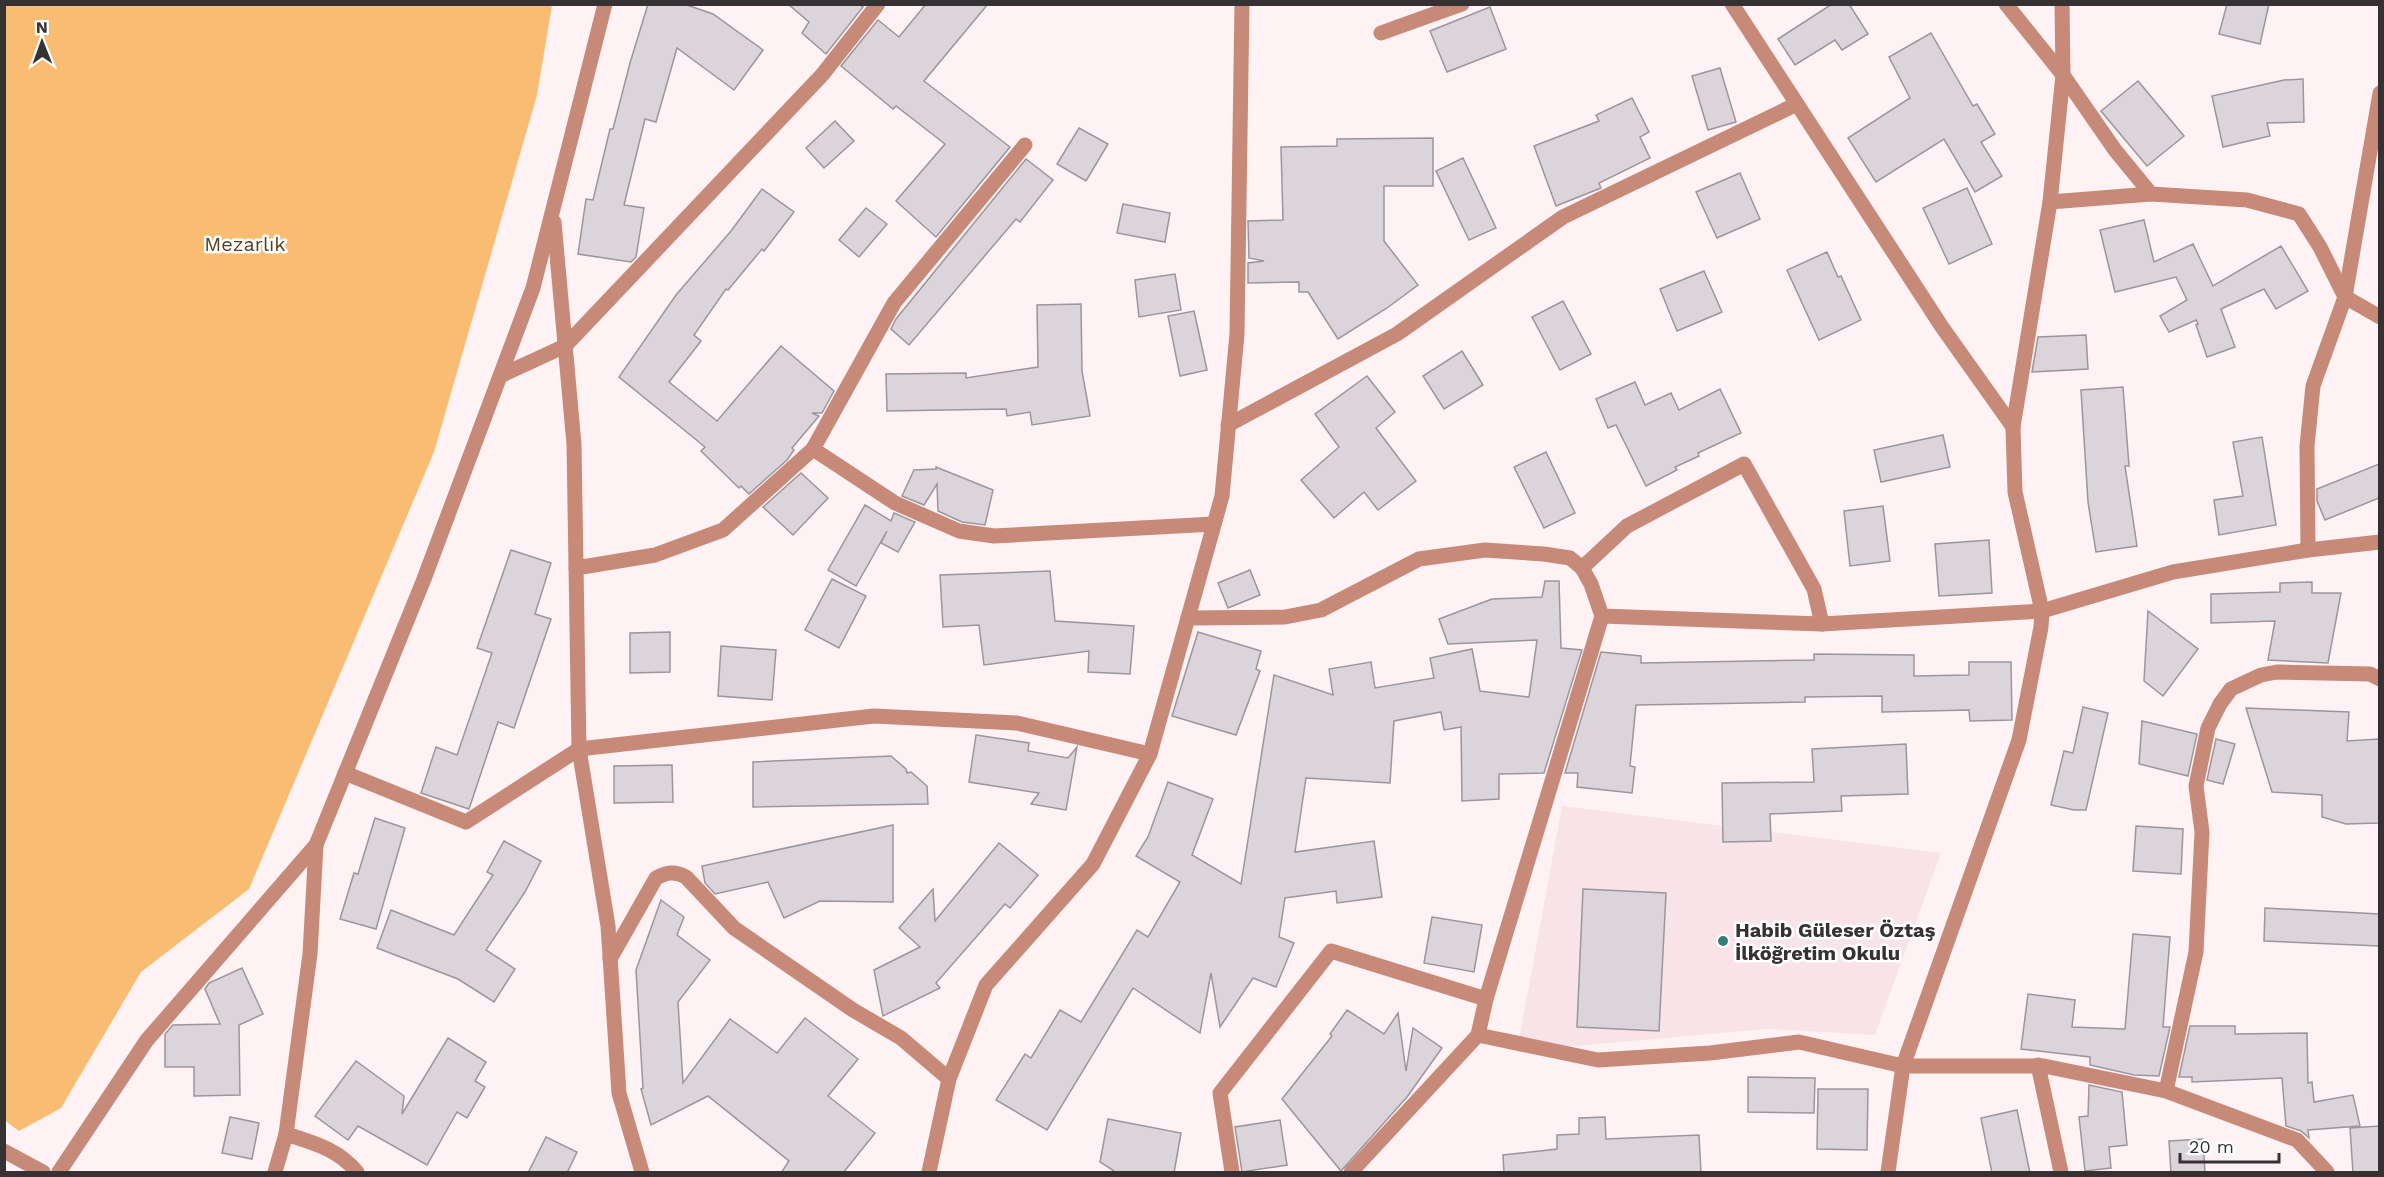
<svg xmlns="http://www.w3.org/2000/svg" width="2384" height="1177" font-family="'Work Sans',sans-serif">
<rect width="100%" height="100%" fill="#fef2f5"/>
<path fill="#f8e4e8" d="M1562,806l379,47 -66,182 -108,-6 -250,22z"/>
<path fill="#f8bc73" d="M4,5h548l-15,90 -103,357 -185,437 -108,83 -80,136 -42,23 -15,-11z"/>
<g fill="#dcd4db" stroke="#9c959c" stroke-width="1.5">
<path d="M648,4h36l29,10 50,36 -29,40 -57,-42 -21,74 -11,-3 -21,86 20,3 -8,49 -5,5 -53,-8 8,-55 7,1 17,-71h3l17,-66z"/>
<path d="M788,4h71l4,3 -37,47 -24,-21 7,-11z"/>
<path d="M926,4h62l-64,77 86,66 -74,90 -40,-36 49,-57 -49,-38 -3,3 -52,-43 37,-46 21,17z"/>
<path d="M1832,4h17l19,30 -26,16 -7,-10 -40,25 -17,-26z"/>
<path d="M2227,4h42l-9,40 -41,-10z"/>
<path d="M1490,7l16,42 -59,23 -17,-41z"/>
<path d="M1931,33l42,73 4,-2 18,30 -14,8 21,34 -27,16 -31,-53 -68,43 -28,-44 62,-40 -21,-41z"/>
<path d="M1720,68l16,54 -28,8 -16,-54z"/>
<path d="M2303,79l1,43 -37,1 3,13 -47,11 -11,-51 72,-16z"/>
<path d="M2138,81l46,55 -37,30 -46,-55z"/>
<path d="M1632,98l17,34 -9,5 10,21 -51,25 2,5 -45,18 -22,-60 65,-25 -3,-6z"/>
<path d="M835,121l19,20 -30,27 -18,-20z"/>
<path d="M1079,128l29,16 -22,37 -29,-17z"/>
<path d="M1433,138v48h-49v55l34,44 -31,23 -49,31 -30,-47h-9v-10l-51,1v-20l16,-2 -15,-3 -1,-37 35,-1 -2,-73 56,-1v-7z"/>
<path d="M1463,158l33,70 -27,12 -33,-69z"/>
<path d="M1026,159l27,21 -33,42 -4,-3 -107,126 -18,-16 5,-10z"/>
<path d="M1740,173l20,46 -43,19 -21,-46z"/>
<path d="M1967,188l25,56 -43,20 -26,-56z"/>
<path d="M762,189l32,23 -30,39 -2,-2 -34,41 -2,-1 -32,46 7,6 -32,41 48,39 64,-75 53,45 -12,22h-10l7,3 -27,32 2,2 -7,10 -38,34 -8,-8 -2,2 -38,-37 4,-4 -86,-70 57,-82 55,-64z"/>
<path d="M1123,204l47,9 -5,29 -48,-9z"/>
<path d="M866,208l21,16 -28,33 -20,-17z"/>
<path d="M2144,220l10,42 39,-18 20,42 68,-40 27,45 -32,18 -12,-20 -43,20 14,38 -28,10 -11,-32 2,-1 -2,-4 -27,12 -9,-16 27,-16 -11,-23 -61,15 -15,-62z"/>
<path d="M1827,252l11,25 3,-1 20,44 -42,20 -32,-70z"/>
<path d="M1704,271l18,41 -45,19 -17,-42z"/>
<path d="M1175,274l6,36 -42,7 -4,-37z"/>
<path d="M1563,301l28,53 -31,16 -28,-53z"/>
<path d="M1081,304l1,67 8,45 -58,9 -2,-13 -23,4 -1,-7 -119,2 -1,-37 80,-1v5l72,-11 -1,-62z"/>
<path d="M1194,311l13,59 -27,6 -12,-60z"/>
<path d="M2086,335l2,34 -56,3 6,-35z"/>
<path d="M1462,351l21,34 -39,24 -21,-33z"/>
<path d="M1367,376l28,36 -19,16 40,53 -38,29 -14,-18 -30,26 -33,-38 38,-33 -24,-33z"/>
<path d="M1635,382l10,23 26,-12 8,17 41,-21 21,44 -43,20 1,3 -24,11 2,3 -31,16 -30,-61 -8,3 -12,-29z"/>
<path d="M2123,387l6,79h-4l12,80 -41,6 -8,-50 -7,-112z"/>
<path d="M1943,435l7,32 -69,15 -7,-32z"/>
<path d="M2262,437l14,88 -57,10 -5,-35 29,-4 -10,-54z"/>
<path d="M1546,452l29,61 -31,15 -30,-61z"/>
<path d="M2379,464v34l-54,22 -8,-19v-12z"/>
<path d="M936,467l57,23 -8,35 -23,-3 -24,-11 -1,-27 -13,21 -22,-9 12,-26 22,-1z"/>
<path d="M801,473l27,25 -35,37 -30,-28z"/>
<path d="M865,505l26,16 3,-8 21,9 -17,30 -17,-9 6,-12 -31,55 -28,-16z"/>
<path d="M1883,506l7,55 -40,5 -6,-55z"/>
<path d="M1989,540l3,53 -53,3 -4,-52z"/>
<path d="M511,550l40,13 -16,51 16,5 -37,109 -16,-6 -29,87 -48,-16 15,-46 21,8 35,-102 -15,-5z"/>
<path d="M1250,570l10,25 -32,13 -10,-25z"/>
<path d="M1050,571l5,50 79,5 -4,48 -42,-2 1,-21 -105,14 -5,-40 -36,2 -3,-52z"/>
<path d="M832,579l34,17 -27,52 -34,-18z"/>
<path d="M1545,581h14l2,67 21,2 -38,123 -45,1v25l-37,2 -1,-74 -17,3 -3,-18 -47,9 -4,62 -84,-5 -11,74 79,-11 8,56 -45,6 -1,-12 -51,7 -6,39 15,6 -18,44 -23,-9 -33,49 -9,-54 -11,60 -67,-45 -86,142 -51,-30 29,-46 6,4 29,-48 21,12 56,-92 11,7 32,-55 -44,-26 12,-19 20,-55 45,17 -21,56 49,29 33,-209 59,20 -4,-26 42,-7 4,26 59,-10 -4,-20 42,-9 8,42 49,6 8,-57 -89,4 -9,-25 53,-20 50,-2z"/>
<path d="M2312,582v11h29l-13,70 -60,-3 7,-39 -64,2v-29l69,-2v-9z"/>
<path d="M2148,611l50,38 -35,47 -19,-15z"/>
<path d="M670,632v40l-40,1v-40z"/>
<path d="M1198,632l63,19 -5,18 4,2 -24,64 -64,-19z"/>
<path d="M721,646l55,4 -4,50 -54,-4z"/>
<path d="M1601,652l40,4v7l173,-3v-6l100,1v21l55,-1v-13h42l1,58 -42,1 -1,-11 -87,2v-16l-77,1v5l-169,3 -6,61 5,1 -3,26 -55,-6 1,-14h-13z"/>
<path d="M2083,707l25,6 -22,97h-12l-23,-5 13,-54 9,2z"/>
<path d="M2246,708l103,4 -2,29 32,-2v84l-33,1 -24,-7v-22l-50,-3z"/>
<path d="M2142,721l55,13 -9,42 -49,-12z"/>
<path d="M976,735l53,8 -1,8 40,7 9,-11 -11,63 -35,-6 8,-11 -70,-11z"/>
<path d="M2216,739l19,5 -12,40 -16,-4z"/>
<path d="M1906,744l2,50 -67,2 1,15 -72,3 1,27 -48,1 -1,-59 92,-1 -2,-33z"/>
<path d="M891,756l15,13 1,4 4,-1 16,14 1,18 -175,3v-45z"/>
<path d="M672,765l1,37 -59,1v-37z"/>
<path d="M375,818l30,10 -29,101 -36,-10 14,-46 4,1z"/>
<path d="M893,825v77l-73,-1 -36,17 -16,-36 -53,12 -10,-11 -3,-17z"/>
<path d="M2136,826l47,3 -2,45 -48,-3z"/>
<path d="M504,841l37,20 -16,31 -39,58 29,19 -21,33 -36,-23 -81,-31 14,-38 63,25 39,-60 -6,-3z"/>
<path d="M999,843l39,32 -28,33 -5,-4 -69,79 4,5 -57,28 -9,-46 46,-23 -21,-19 34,-39 2,32z"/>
<path d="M1583,889l83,4 -7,138 -82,-4z"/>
<path d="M661,900l23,17 -7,18 33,25 -32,42 5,81 47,-64 47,34 28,-35 53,41 -30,37 47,37 -32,40h-62l8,-12 -81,-65 -57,29 -10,-36 2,-1 -7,-118z"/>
<path d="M2265,908l114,6v32l-115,-5z"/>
<path d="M1432,917l50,8 -8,47 -50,-9z"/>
<path d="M2133,934l37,3 -7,90h7l-11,49 -25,-1 -44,-10v-8l-69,-8 7,-55 47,6 -3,27 53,2z"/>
<path d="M242,968l21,46 -24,11 1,70 -46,1v-29h-29v-33l8,-9 47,-1 -15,-35 4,-6z"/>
<path d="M1347,1010l37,24 14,-21 8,58 7,-43 29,20 -35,49 -66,74 -59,-72 50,-63 -2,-2z"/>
<path d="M2190,1026h45v8l72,-1 1,50 4,-1 2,20 39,-7 7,31 -52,4 1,8 -8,-7 -15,-5 -4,-48 -90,4v-5h-13z"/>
<path d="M448,1038l38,24 -11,19 10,6 -18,31 -10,-6 -30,53 -69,-39 -10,14 -33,-24 41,-55 48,35 -2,18z"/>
<path d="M1748,1077l67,1 -1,35 -66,-1z"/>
<path d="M2089,1085l33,7 5,53 -18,2 2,21 -26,3 -6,-54 9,-1z"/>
<path d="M1818,1089h50l-1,61 -50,-1z"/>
<path d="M2017,1110l13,63h-38l-11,-55z"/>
<path d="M230,1117l29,6 -7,36 -30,-6z"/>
<path d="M1605,1117l1,22 93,-4 2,38h-197l-1,-18 54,-6v-14l22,-1v-16z"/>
<path d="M1108,1119l73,14 -7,40h-57l-17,-11z"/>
<path d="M1280,1120l7,45 -45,7 -7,-45z"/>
<path d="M2379,1126v47h-26l-3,-45z"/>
<path d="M546,1137l31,15 -10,21h-39z"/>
<path d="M2203,1139l2,34h-34l-2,-32z"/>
</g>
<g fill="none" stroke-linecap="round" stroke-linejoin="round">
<g stroke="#c78a78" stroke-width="15">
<path d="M1732,4l210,323 71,100"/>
<path d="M2006,4l57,71 52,75 36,44 96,6 52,14 21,33 25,50 35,20"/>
<path d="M1381,33l81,-29"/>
<path d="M2050,202l101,-8"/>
<path d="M554,222l20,222 5,305 29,177 11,167 23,79"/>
<path d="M500,376l65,-30 257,-271 56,-71"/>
<path d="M1228,425l169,-91 166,-117 234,-113"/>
<path d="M813,449l82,54 64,28 35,5 220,-12"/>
<path d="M2308,550l-1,-104 6,-60 32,-89 35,-204"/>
<path d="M576,568l79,-13 68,-25 90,-81 81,-146 131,-158"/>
<path d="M1582,568l45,-42 117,-62 70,125 8,35"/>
<path d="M1188,618l97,-1 36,-7 98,-51 66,-9 59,4 26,4 12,10 9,16 11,32 220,8 220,-13 131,-39 135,-22 72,-8"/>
<path d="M345,773l121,49 113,-73 295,-33 143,7 133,31"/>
<path d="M610,959l46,-81c11,-6 19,-7 30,-1l48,51 119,82 48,28 48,41"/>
<path d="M1478,1035l120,25 112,-7 89,-11 104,24h141l122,25 131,49 30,32"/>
<path d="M2038,1065l23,107"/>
<path d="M2166,1091l30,-139 6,-120 -6,-46 12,-58 12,-24 11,-15 30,-14 16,-3 93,2 10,5"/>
<path d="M286,1134c28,9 52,15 71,38"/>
<path d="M4,1151l39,21"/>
<path d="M59,1172l88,-132 169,-195 108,-266 109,-291 72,-284"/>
<path d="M275,1172l11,-38 24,-180 6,-109"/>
<path d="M929,1172l20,-93 37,-94 107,-121 57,-110 72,-258 15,-162 5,-330"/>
<path d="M1232,1172l-12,-79 111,-142 155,48"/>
<path d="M1351,1172l127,-137 8,-36 116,-383"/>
<path d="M1888,1172l15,-106 116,-326 22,-113 1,-16 -27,-119 -2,-65 37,-225 13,-127 -1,-71"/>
</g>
</g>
<circle fill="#347d7c" stroke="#fff" stroke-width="2" cx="1723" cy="941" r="6"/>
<g text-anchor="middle" stroke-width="5" stroke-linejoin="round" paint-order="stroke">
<g font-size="20" fill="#593f1f" stroke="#fff">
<text x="245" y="251">Mezarlık</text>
</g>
<g font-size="20" font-weight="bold" fill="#363233" stroke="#fff" text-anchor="start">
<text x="1735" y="937">Habib Güleser Öztaş<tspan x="1735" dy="23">İlköğretim Okulu</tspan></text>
</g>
</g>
<rect width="2384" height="1177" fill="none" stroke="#363233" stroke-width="12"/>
<g transform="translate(42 42) rotate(359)" stroke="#ffffff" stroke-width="4.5" paint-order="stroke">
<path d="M0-4.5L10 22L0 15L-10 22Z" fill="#363233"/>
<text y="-9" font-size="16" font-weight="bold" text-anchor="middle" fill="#363233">N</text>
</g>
<path d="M2180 1153v9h99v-9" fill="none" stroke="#363233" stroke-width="3"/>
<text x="2189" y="1153" font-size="18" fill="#363233" stroke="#ffffff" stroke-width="4.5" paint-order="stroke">20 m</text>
</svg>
